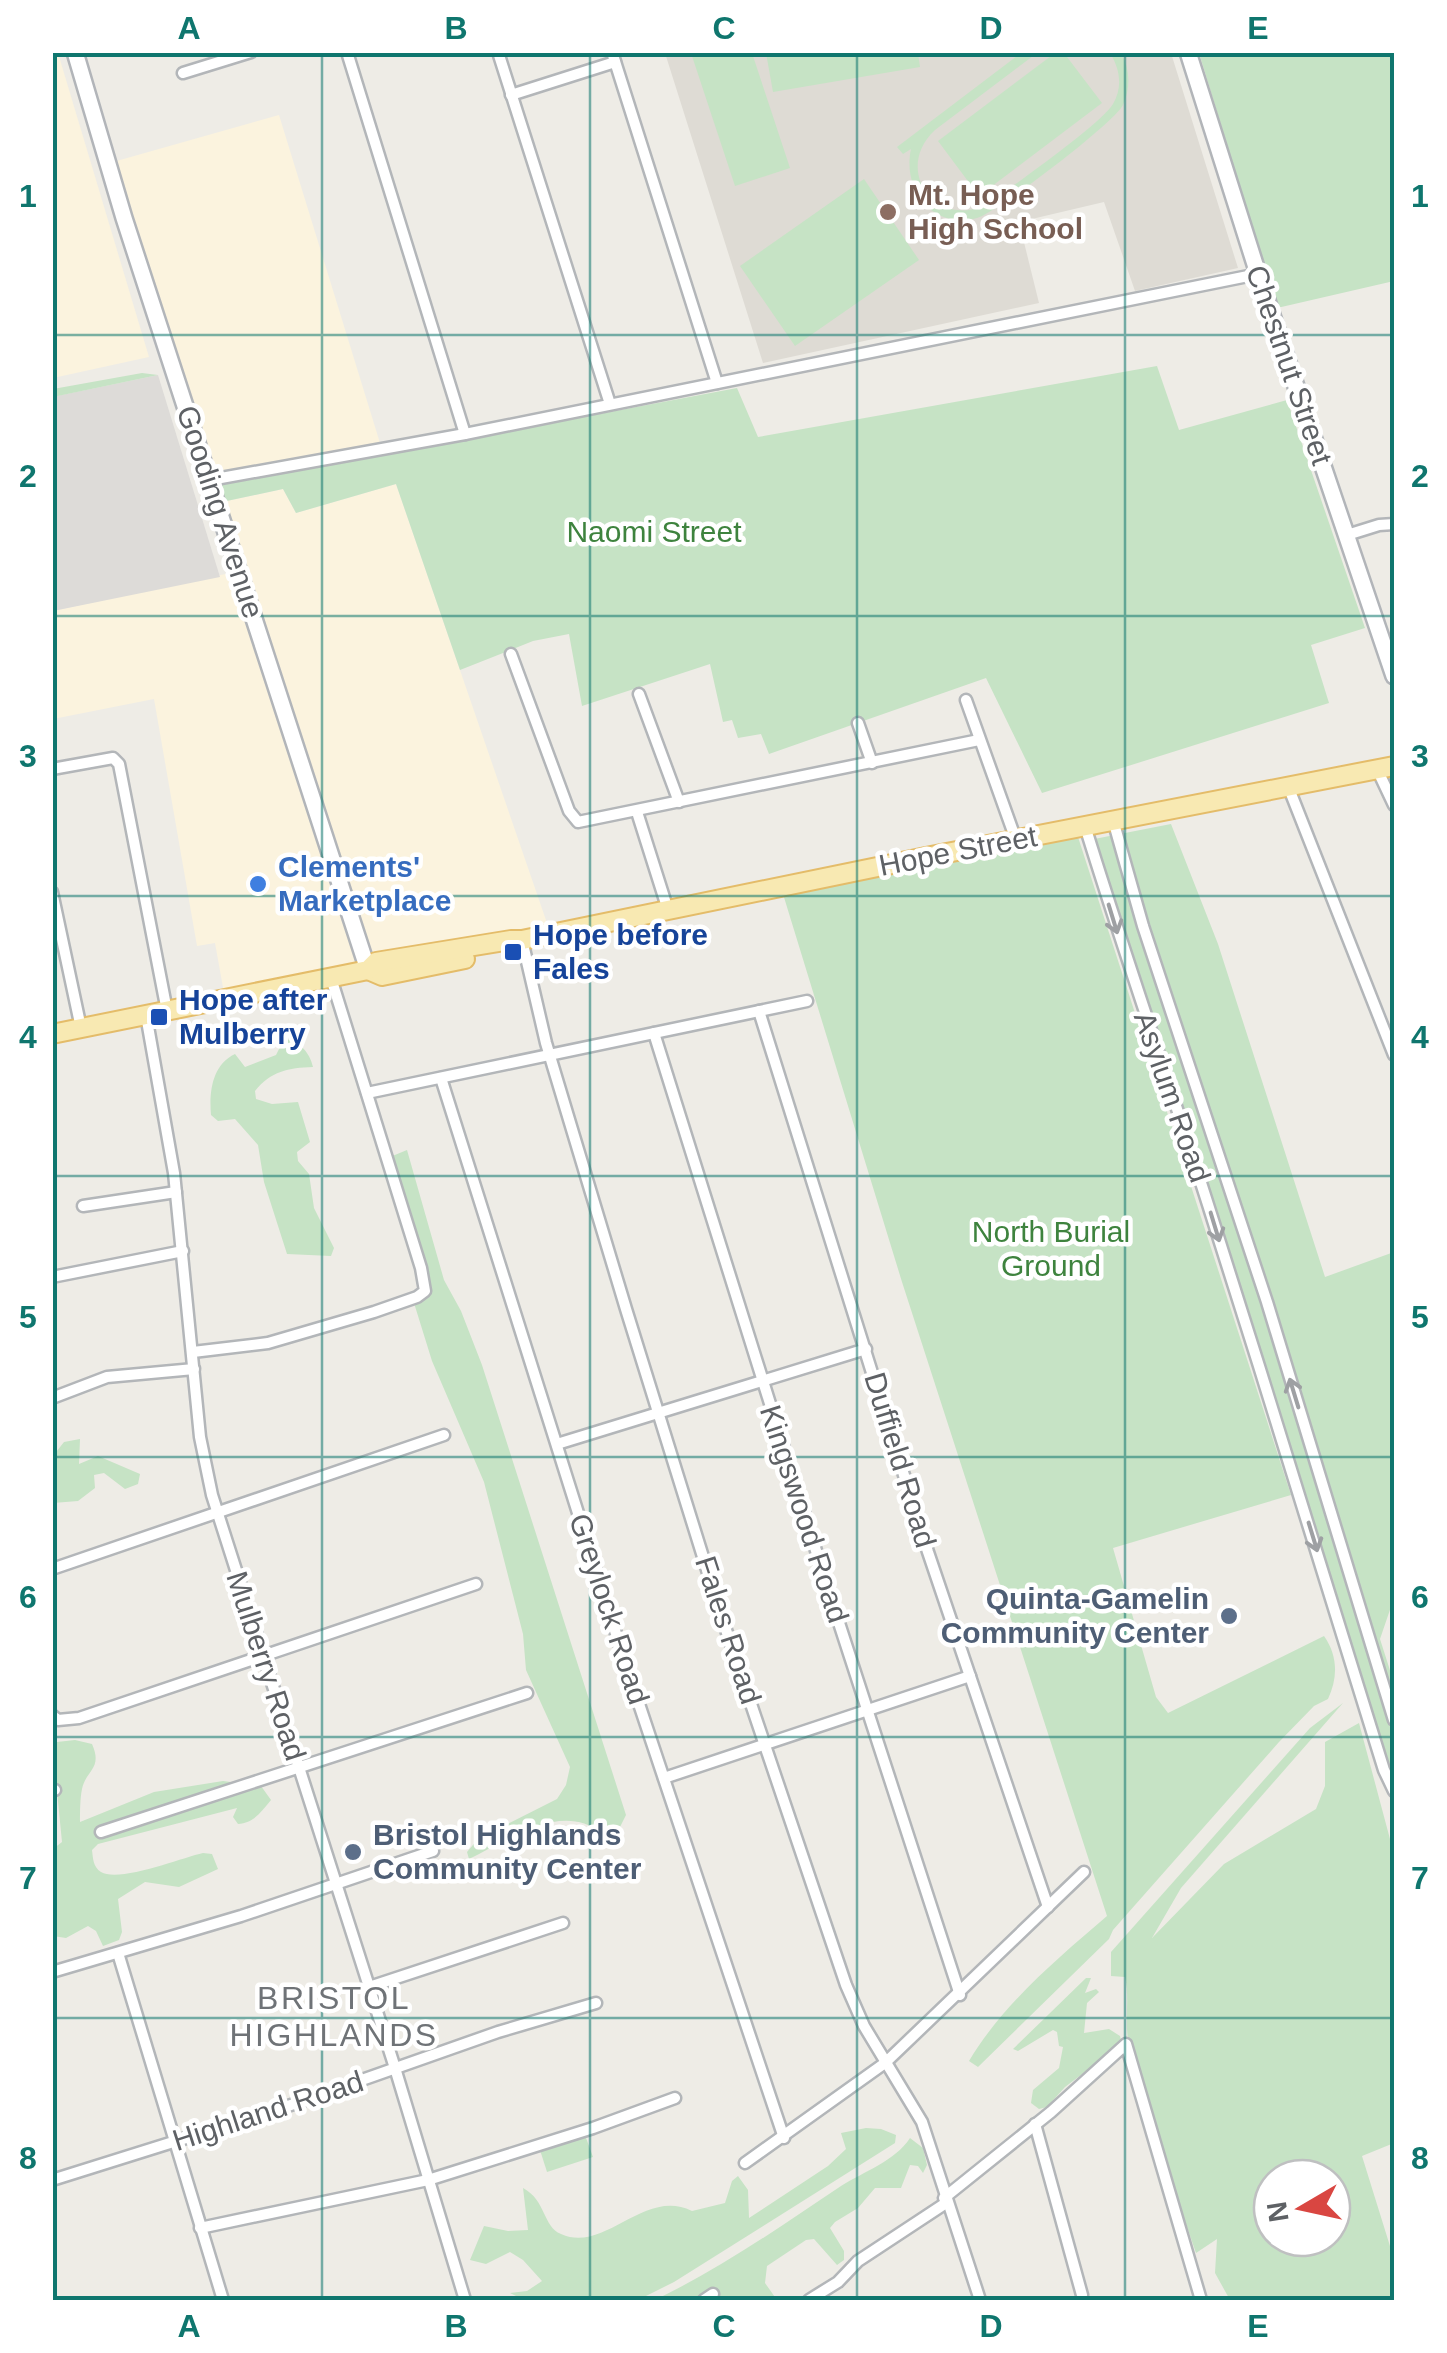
<svg xmlns="http://www.w3.org/2000/svg" width="1447" height="2353" font-family="Arial,sans-serif">
<rect width="100%" height="100%" fill="#eeece6"/>
<g fill="#fbf3de">
<path d="M58,53l91,304 -96,21 -1,-325z"/>
<path d="M279,115l101,328 -167,33 -100,-314z"/>
<path d="M396,484l152,442 -168,30 -156,37 -9,-50 -18,3 -43,-247 -101,20v-108l191,-41 -22,-68 61,-13 13,24z"/>
</g>
<path fill="#dddbd8" d="M158,375l62,202 -167,34 -1,-214z"/>
<path fill="#dedbd4" d="M665,53h506l67,215 -103,23 -31,-89 -85,20 20,81 -276,60z"/>
<g fill="#c6e3c5" fill-rule="evenodd">
<path d="M691,53h61l38,115 -55,18z"/>
<path d="M766,53h152l2,14 -147,25z"/>
<path d="M1021,53h16l-102,77c-41,38 -3,97 49,76 24,-16 117,-82 129,-102 10,-17 7,-35 -3,-51h11c9,16 10,34 2,52 -9,18 -125,107 -146,113 -44,12 -75,-28 -66,-69l-8,5 -6,-7z"/>
<path d="M1055,53h9l38,50 -123,93 -41,-55z"/>
<path d="M1199,53h195v228l-117,27z"/>
<path d="M864,179l55,81 -124,86 -55,-80z"/>
<path d="M1157,366l22,64 108,-30 78,228 -54,17 18,58 -287,90 -56,-115 -217,76 -8,-20 -23,4 -6,-18 -9,2 -13,-58 -128,42 -13,-72 -36,7 -73,29 -64,-186 -100,29 -13,-24 -61,13v-17l515,-97 21,49z"/>
<path d="M142,373l16,2 -105,22v-8z"/>
<path d="M1171,824l47,120 107,333 69,-25v346l-14,41 14,44v94c-105,-312 -204,-625 -310,-936z"/>
<path d="M1078,837l213,658 -178,53 43,149 12,16 156,-77c14,20 14,41 4,63l-14,7 -35,36 -166,188 -4,9 -131,128 -9,-6c34,-57 88,-102 138,-145l-205,-634 -119,-388z"/>
<path d="M284,1039c15,1 26,14 29,28 -25,1 -42,4 -58,24l1,8 16,5 26,-2 12,40 -13,10 1,9 11,13 5,34 20,40 -3,8 -44,-2 -23,-72 -6,-37 -23,-26 -17,2 -7,-6c-2,-23 1,-50 24,-61l10,13 31,-12z"/>
<path d="M407,1150l37,130 17,31 21,54 144,450 -8,16 -17,2c-39,-32 -93,7 -132,26l-2,-7 11,-13 79,-40 9,-14 4,-18 -44,-97 -3,-36 -39,-152 -52,-121 -18,-58 16,-10 -40,-136z"/>
<path d="M80,1439l-1,25 19,-8 42,18 -2,10 -13,5 -21,-16 -10,2 1,13 -17,13 -25,2v-47l11,-14z"/>
<path d="M1343,1703l-162,185 -29,50 72,-74 92,-55 9,-23v-44l34,-19 35,131v289l-32,13 32,103v41h-164l-15,-27 2,-34 -21,14c-23,-68 -49,-137 -67,-207 -5,-23 1,-47 -4,-69l-14,-1v-24l199,-224zM1272,2178h60v60h-60z"/>
<path d="M75,1740l17,4c11,25 -6,26 -10,45 -2,9 -2,24 -2,33l74,-30 69,-11 38,5 10,14c-10,12 -17,23 -33,24l-5,-7 4,-9 -139,36 -6,6c1,8 1,17 9,22 18,11 80,-14 102,-19l9,1 6,15 -39,18 -34,-5 -27,17 4,33 -3,8 -16,6 -7,-15 -8,-5 -22,12 -13,-2v-87l9,-7 -9,-91 4,-9z"/>
<path d="M1086,1978h5l-6,15 11,-4 3,3 -12,11 -3,30 25,-4 11,7 2,8 -57,43 -18,20 -8,2 -8,-6 2,-13 26,-22 4,-21 -4,-1 -2,-14 -4,-2 -35,21 -5,-2z"/>
<path d="M866,2128l15,1 15,6 -1,8 -221,139 -36,18h-114l-14,-7 17,-2 15,-10 -19,-21 -13,-8 -24,12 -16,-4 14,-34 24,5 20,-1 -5,-42c23,12 20,39 38,46 44,20 83,-47 131,-23l33,-8 7,-22 6,-5 10,14 1,28 79,-52 18,-17 -5,-16z"/>
<path d="M585,2135l8,22 -46,15 -7,-22z"/>
<path d="M910,2138l13,10 4,17 -4,8 -5,-7 -8,-1 -9,23h-26l-17,20 -23,14 -5,6 14,23v9l-7,5 -23,-26 -8,1 -39,26 -2,17 12,17h-122c66,-32 125,-73 186,-114 24,-15 54,-25 69,-48z"/>
</g>
<g fill="none" stroke-linecap="round" stroke-linejoin="round">
<defs>
<g id="street">
<path d="M347,52l118,382"/>
<path d="M498,52l112,352"/>
<path d="M612,52l105,331"/>
<path d="M183,73l68,-21"/>
<path d="M511,95l104,-33"/>
<path d="M210,480l255,-46 793,-160"/>
<path d="M1347,535l32,-10 15,-1"/>
<path d="M511,654l58,157 9,11 401,-82"/>
<path d="M639,694l40,108"/>
<path d="M966,700l50,140"/>
<path d="M858,723l14,40"/>
<path d="M52,769l61,-11 6,6 48,247"/>
<path d="M1377,769l17,36"/>
<path d="M1288,786l106,269"/>
<path d="M637,812l31,98"/>
<path d="M1113,820l30,106 124,376 127,418"/>
<path d="M1085,826c40,130 85,258 126,388 59,185 116,371 173,556l10,21"/>
<path d="M52,892l29,136"/>
<path d="M522,940l24,103 80,266 96,309 124,367 18,41 58,96 58,178"/>
<path d="M759,1011l169,541 120,355"/>
<path d="M146,1015l28,158 26,264 12,58 183,573 70,232"/>
<path d="M654,1033l174,556 132,406"/>
<path d="M441,1078l183,581 160,479"/>
<path d="M367,1093l440,-92"/>
<path d="M83,1206l93,-14"/>
<path d="M52,1277l131,-26"/>
<path d="M193,1352l75,-9 106,-31 43,-15 8,-6 -4,-23 -90,-290"/>
<path d="M52,1398l55,-21 87,-8"/>
<path d="M557,1444l309,-95"/>
<path d="M52,1569l392,-134"/>
<path d="M52,1715l6,5 21,-2 397,-134"/>
<path d="M664,1778l306,-102"/>
<path d="M52,1791l3,-1"/>
<path d="M101,1832l426,-139"/>
<path d="M118,1953l105,347"/>
<path d="M52,1972l189,-56 192,-65"/>
<path d="M369,1987l194,-64"/>
<path d="M1035,2124l47,171"/>
<path d="M745,2163l140,-100 199,-191"/>
<path d="M52,2180l236,-74 210,-74 98,-29"/>
<path d="M944,2198l107,-86 75,-68 75,256"/>
<path d="M200,2228l228,-48 165,-52 82,-30"/>
<path d="M704,2300l9,-6"/>
<path d="M809,2300l29,-18 20,-21 88,-58"/>
</g>
<g id="secondary">
<path d="M75,52l49,166 244,752"/>
<path d="M1188,52l71,225 135,399"/>
</g>
<g id="primary">
<path d="M368,970l14,6 83,-17"/>
<path d="M52,1034l316,-64 8,-8 135,-22h11l404,-83 468,-91"/>
</g>
</defs>
<use href="#street" stroke="#b3b6b9" stroke-width="15"/>
<use href="#secondary" stroke="#b2b5b9" stroke-width="20"/>
<use href="#primary" stroke="#e4bc69" stroke-width="22"/>
<use href="#street" stroke="#fff" stroke-width="10"/>
<use href="#secondary" stroke="#fff" stroke-width="15"/>
<use href="#primary" stroke="#f8e9b2" stroke-width="18"/>
</g>
<defs><path id="oneway-shaft" d="M-6 0H5M1.5-3L5.5 0L1.5 3" fill="none" stroke-width="1.6" stroke-linecap="round" stroke-linejoin="round" transform="scale(2.5)"/></defs>
<g stroke="#9ea0a3">
<use href="#oneway-shaft" transform="translate(1113 919) rotate(73)"/>
<use href="#oneway-shaft" transform="translate(1215 1227) rotate(73)"/>
<use href="#oneway-shaft" transform="translate(1294 1393) rotate(-107)"/>
<use href="#oneway-shaft" transform="translate(1313 1537) rotate(73)"/>
</g>
<path fill="none" stroke="#0f766e" stroke-width="2.5" stroke-opacity="0.55" d="M322,52v2248M590,52v2248M857,52v2248M1125,52v2248M52,335h1342M52,616h1342M52,896h1342M52,1176h1342M52,1457h1342M52,1737h1342M52,2018h1342"/>
<circle fill="#8d6e63" stroke="#fff" stroke-width="4" cx="888" cy="212" r="10"/>
<circle fill="#3f7fe0" stroke="#fff" stroke-width="4" cx="258" cy="884" r="10"/>
<g fill="#1a4fb4" stroke="#fff" stroke-width="4">
<rect x="503" y="942" width="20" height="20" rx="5"/>
<rect x="149" y="1007" width="20" height="20" rx="5"/>
</g>
<g fill="#5c6f8a" stroke="#fff" stroke-width="4">
<circle cx="1229" cy="1616" r="10"/>
<circle cx="353" cy="1852" r="10"/>
</g>
<g text-anchor="middle" stroke-width="9" stroke-linejoin="round" paint-order="stroke">
<g font-size="30" font-weight="bold" fill="#785e54" stroke="#fff" text-anchor="start">
<text x="908" y="205">Mt. Hope<tspan x="908" dy="34">High School</tspan></text>
</g>
<g font-size="30" fill="#5e6165" stroke="#fff">
<text transform="translate(1289 365) rotate(71)" y="10">Chestnut Street</text>
<text transform="translate(220 512) rotate(72)" y="10">Gooding Avenue</text>
<text transform="translate(958 851) rotate(-11)" y="10">Hope Street</text>
<text transform="translate(1172 1097) rotate(71)" y="10">Asylum Road</text>
<text transform="translate(900 1460) rotate(73)" y="10">Duffield Road</text>
<text transform="translate(804 1514) rotate(72)" y="10">Kingswood Road</text>
<text transform="translate(609 1609) rotate(72)" y="10">Greylock Road</text>
<text transform="translate(728 1630) rotate(72)" y="10">Fales Road</text>
<text transform="translate(266 1666) rotate(72)" y="10">Mulberry Road</text>
<text transform="translate(268 2111) rotate(-18)" y="10">Highland Road</text>
</g>
<g font-size="30" fill="#3e833e" stroke="#fff">
<text x="654" y="542">Naomi Street</text>
<text x="1051" y="1242">North Burial<tspan x="1051" dy="34">Ground</tspan></text>
</g>
<g font-size="30" font-weight="bold" fill="#366cbe" stroke="#fff" text-anchor="start">
<text x="278" y="877">Clements'<tspan x="278" dy="34">Marketplace</tspan></text>
</g>
<g font-size="30" font-weight="bold" fill="#164399" stroke="#fff" text-anchor="start">
<text x="533" y="945">Hope before<tspan x="533" dy="34">Fales</tspan></text>
<text x="179" y="1010">Hope after<tspan x="179" dy="34">Mulberry</tspan></text>
</g>
<g font-size="30" font-weight="bold" fill="#4e5e75" stroke="#fff" text-anchor="end">
<text x="1209" y="1609">Quinta-Gamelin<tspan x="1209" dy="34">Community Center</tspan></text>
<text x="373" y="1845" text-anchor="start">Bristol Highlands<tspan x="373" dy="34">Community Center</tspan></text>
</g>
<g font-size="32" letter-spacing="2.5" fill="#6f7377" stroke="#fff">
<text x="334" y="2009">BRISTOL<tspan x="334" dy="37">HIGHLANDS</tspan></text>
</g>
</g>
<rect width="1447" height="2353" fill="none" stroke="#ffffff" stroke-width="110"/>
<g transform="translate(1302 2208) rotate(261)"><circle r="48" fill="#ffffff" stroke="#bfc0c1" stroke-width="2.5"/>
<path d="M0-8L18 38L0 25L-18 38Z" fill="#d94641"/>
<text y="-15" font-size="28" font-weight="bold" text-anchor="middle" fill="#5e6165">N</text>
</g>
<rect x="55" y="55" width="1337" height="2243" fill="none" stroke="#0f766e" stroke-width="4"/>
<g font-size="32" text-anchor="middle" font-weight="bold" fill="#0f766e">
<text x="189" y="39">A</text>
<text x="456" y="39">B</text>
<text x="724" y="39">C</text>
<text x="991" y="39">D</text>
<text x="1258" y="39">E</text>
<text x="28" y="207">1</text>
<text x="1420" y="207">1</text>
<text x="28" y="487">2</text>
<text x="1420" y="487">2</text>
<text x="28" y="767">3</text>
<text x="1420" y="767">3</text>
<text x="28" y="1048">4</text>
<text x="1420" y="1048">4</text>
<text x="28" y="1328">5</text>
<text x="1420" y="1328">5</text>
<text x="28" y="1608">6</text>
<text x="1420" y="1608">6</text>
<text x="28" y="1889">7</text>
<text x="1420" y="1889">7</text>
<text x="28" y="2169">8</text>
<text x="1420" y="2169">8</text>
<text x="189" y="2337">A</text>
<text x="456" y="2337">B</text>
<text x="724" y="2337">C</text>
<text x="991" y="2337">D</text>
<text x="1258" y="2337">E</text>
</g>
</svg>
